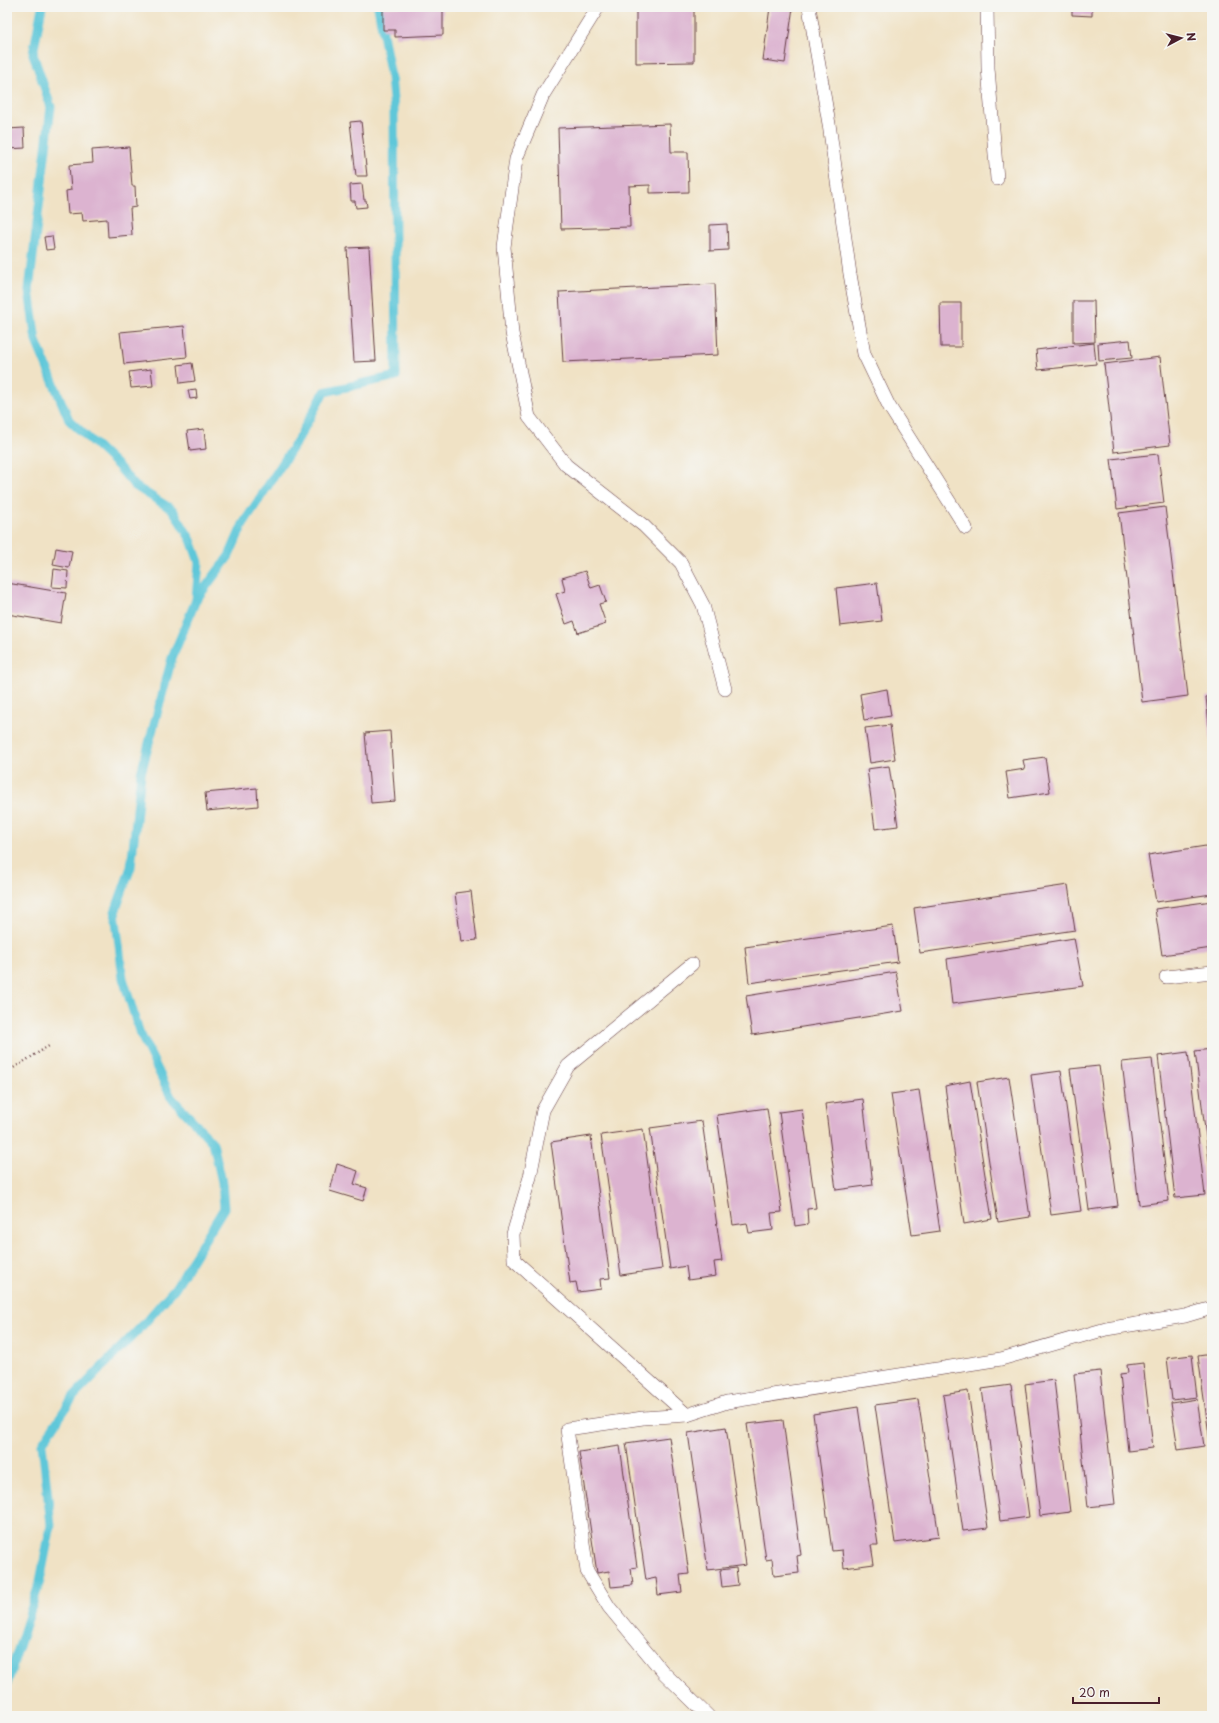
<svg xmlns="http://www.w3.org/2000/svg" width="1219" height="1723" font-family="'Playpen Sans',sans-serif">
<rect width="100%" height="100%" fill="#f6f6f2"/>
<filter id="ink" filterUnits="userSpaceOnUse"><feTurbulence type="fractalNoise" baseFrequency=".025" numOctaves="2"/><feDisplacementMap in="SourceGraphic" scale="8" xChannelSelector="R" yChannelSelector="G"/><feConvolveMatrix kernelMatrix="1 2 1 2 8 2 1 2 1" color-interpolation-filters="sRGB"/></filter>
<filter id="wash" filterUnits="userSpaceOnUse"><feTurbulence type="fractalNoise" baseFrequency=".012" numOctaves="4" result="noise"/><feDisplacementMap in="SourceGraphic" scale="16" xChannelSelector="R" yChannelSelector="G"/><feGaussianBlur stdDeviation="0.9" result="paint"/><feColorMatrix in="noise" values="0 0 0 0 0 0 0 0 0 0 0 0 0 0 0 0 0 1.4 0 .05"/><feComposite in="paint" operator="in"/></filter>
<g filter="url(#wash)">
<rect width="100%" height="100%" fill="#f0e2c5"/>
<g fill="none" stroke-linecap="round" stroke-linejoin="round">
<g stroke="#5ec7d9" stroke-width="9">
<path d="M196,600l33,-44 14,-32 54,-83 27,-49 72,-16 -2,-266 -3,-33 -13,-70"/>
<path d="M7,1684l33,-103 11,-56 -9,-81 32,-48 69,-71 32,-37 49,-80 -2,-26 -9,-39 -42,-46 -32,-66 -16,-53 -8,-66 16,-45 10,-94 31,-115 24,-58 3,-38 -8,-22 -18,-30 -38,-24 -18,-21 -48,-45 -33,-79 -7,-51 22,-183 -18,-53 9,-47"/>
</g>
</g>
<g id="blocks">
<g fill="#dcb3d0">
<path d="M383,7h73v1l-13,1v26l-48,2v-7h-12z"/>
<path d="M636,7h58v55l-58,1z"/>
<path d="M770,7h23l-8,56 -22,-3z"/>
<path d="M1072,7h20v9l-20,-1z"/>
<path d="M361,121l6,55h-11l-6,-54z"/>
<path d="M670,124l1,28h17l1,40 -39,1v-8l-21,1 1,41 -69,2 -3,-101z"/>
<path d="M24,128l1,20 -18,1v-20z"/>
<path d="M129,147l3,39h3l1,21 -6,1 2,27 -24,2 -1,-18 -24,2 -1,-8 -14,1 -2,-23 5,-1 -2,-25 24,-2 -1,-13z"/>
<path d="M362,184l2,16h2l1,7 -11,1 -1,-7h-4l-1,-16z"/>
<path d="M727,224l1,26 -18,1v-26z"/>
<path d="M52,236l2,13 -8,1 -2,-13z"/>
<path d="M369,247l7,114 -22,1 -7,-114z"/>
<path d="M715,284l3,71 -155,7 -4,-70z"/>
<path d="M1073,301h21l1,41 -22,1z"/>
<path d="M940,303h21v44h-20z"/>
<path d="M184,326l3,31 -63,7 -4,-32z"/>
<path d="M1130,340l2,18 -33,3 -1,-18z"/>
<path d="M1094,343l2,21 -58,6 -2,-20z"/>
<path d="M1160,357l10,88 -56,7 -10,-88z"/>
<path d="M192,363l3,18 -15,2 -2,-18z"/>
<path d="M151,369l2,17 -22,2 -2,-16z"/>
<path d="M196,389l1,9 -7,1 -2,-9z"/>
<path d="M204,429l2,20 -16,2 -3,-20z"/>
<path d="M1158,454l6,49 -47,6 -6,-50z"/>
<path d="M1165,507l23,189 -46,6 -23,-189z"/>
<path d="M56,548l16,3 -3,17 -16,-3z"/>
<path d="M54,569l14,2 -1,17 -15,-1z"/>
<path d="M585,571l6,17 9,-3 6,17 -7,2 7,20 -28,9 -4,-12 -8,3 -10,-30 9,-3 -3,-13z"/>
<path d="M7,583l59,10 -5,30 -54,-9z"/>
<path d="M877,583l5,38 -42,5 -4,-38z"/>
<path d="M887,689l4,27 -27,4 -4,-26z"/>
<path d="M1212,696v47h-1l-5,-46z"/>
<path d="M890,725l5,34 -25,4 -5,-35z"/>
<path d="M390,731l5,70 -24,2 -6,-70z"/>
<path d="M1045,757l5,35 -40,6 -4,-26 19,-3 -2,-9z"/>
<path d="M889,766l9,60 -23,3 -8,-60z"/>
<path d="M257,788l1,18 -51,5 -2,-18z"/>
<path d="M1212,845v49l-56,8 -8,-47z"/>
<path d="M1068,885l7,45 -155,23 -6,-45z"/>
<path d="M471,891l6,49 -16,2 -6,-49z"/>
<path d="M1212,901v47l-50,7 -7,-46z"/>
<path d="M893,926l5,36 -149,21 -4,-36z"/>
<path d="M1074,938l9,48 -131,18 -5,-45z"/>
<path d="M896,972l7,39 -151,24 -6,-39z"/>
<path d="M1212,1049v126l-1,1 -16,-125z"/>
<path d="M1188,1052l17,143 -30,3 -17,-142z"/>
<path d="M1152,1059l17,142 -30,4 -17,-143z"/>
<path d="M1099,1066l19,140 -29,4 -19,-141z"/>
<path d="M1061,1071l20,140 -30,4 -20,-140z"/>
<path d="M1009,1077l21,140 -32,5 -21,-140z"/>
<path d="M970,1081l22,138 -28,5 -19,-138z"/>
<path d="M919,1090l21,141 -28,4 -21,-141z"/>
<path d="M863,1099l10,86 -37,5 -11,-86z"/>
<path d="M767,1108l15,104 -11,1 2,17 -24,3 -2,-10 -14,2 -16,-110z"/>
<path d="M802,1109l14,99 -9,1 1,15 -13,2 -16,-114z"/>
<path d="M702,1121l20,140 -8,1 2,14 -28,4 -2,-14 -16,3 -20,-141z"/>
<path d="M643,1129l19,140 -41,6 -20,-140z"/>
<path d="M591,1136l19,142 -10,1 1,10 -23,3 -2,-10 -6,1 -19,-141z"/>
<path d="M337,1164l21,7 -4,13 13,4 -4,13 -33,-10z"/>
<path d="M1212,1354v95h-1l-13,-93z"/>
<path d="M1192,1355l5,42 -25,3 -5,-42z"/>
<path d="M1143,1363l10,85 -25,3 -8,-77 8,-1 -1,-8z"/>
<path d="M1100,1371l15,133 -27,3 -14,-133z"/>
<path d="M1054,1380l16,132 -30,4 -15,-132z"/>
<path d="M1011,1385l18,132 -29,4 -18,-132z"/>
<path d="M968,1391l20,137 -25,3 -20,-136z"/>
<path d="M918,1399l21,138 -44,6 -20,-138z"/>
<path d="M1197,1399l7,47 -26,4 -7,-47z"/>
<path d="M858,1407l20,138h-7l3,19 -30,4 -2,-18 -10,1 -19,-137z"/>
<path d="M783,1420l18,135 -4,1 2,17 -25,3 -2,-17 -6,1 -19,-136z"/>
<path d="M726,1427l20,138 -38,5 -20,-137z"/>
<path d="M669,1437l20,137 -9,1 2,17 -24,3 -2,-17 -10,2 -20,-137z"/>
<path d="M620,1446l17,121 -6,1 2,17 -22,2 -2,-16 -12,2 -18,-121z"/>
<path d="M736,1568l2,17 -16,2 -2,-17z"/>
</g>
</g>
</g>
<g filter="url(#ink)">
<use href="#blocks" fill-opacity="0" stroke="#633c42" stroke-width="1"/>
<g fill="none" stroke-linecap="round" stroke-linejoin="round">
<defs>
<g id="service">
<path d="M598,7l-55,88 -27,64 -12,88 8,86 17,84 37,48 78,61 37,37 22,42 22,84"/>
<path d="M809,7l20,117 21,150 14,80 25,52 77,122"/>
<path d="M987,7l1,61 9,111"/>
<path d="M692,964l-124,102 -25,44 -13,67 -17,57 1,26 173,155 40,-13 274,-43 105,-30 79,-13 27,-8"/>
<path d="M1166,977l46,-5"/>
<path d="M687,1415l-44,3 -76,11 20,142 22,36 54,65 45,44"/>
</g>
</defs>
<use href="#service" stroke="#633c42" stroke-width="14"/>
<path stroke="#633c42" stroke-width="2.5" stroke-dasharray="1 3" stroke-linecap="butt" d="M7,1072l42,-26"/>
<use href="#service" stroke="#fff" stroke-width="13"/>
</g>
</g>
<rect width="1219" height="1723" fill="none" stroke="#f6f6f2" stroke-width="24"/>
<g transform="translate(1181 38) rotate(83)" stroke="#f6f6f2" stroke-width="3" paint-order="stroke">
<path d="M0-3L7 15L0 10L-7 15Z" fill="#4a1f2b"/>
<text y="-6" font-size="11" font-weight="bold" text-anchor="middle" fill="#4a1f2b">N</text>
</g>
<path d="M1073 1697v6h86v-6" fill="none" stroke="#4a1f2b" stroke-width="2"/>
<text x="1079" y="1697" font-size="12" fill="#4a1f2b" stroke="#f6f6f2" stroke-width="3" paint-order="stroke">20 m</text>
</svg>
